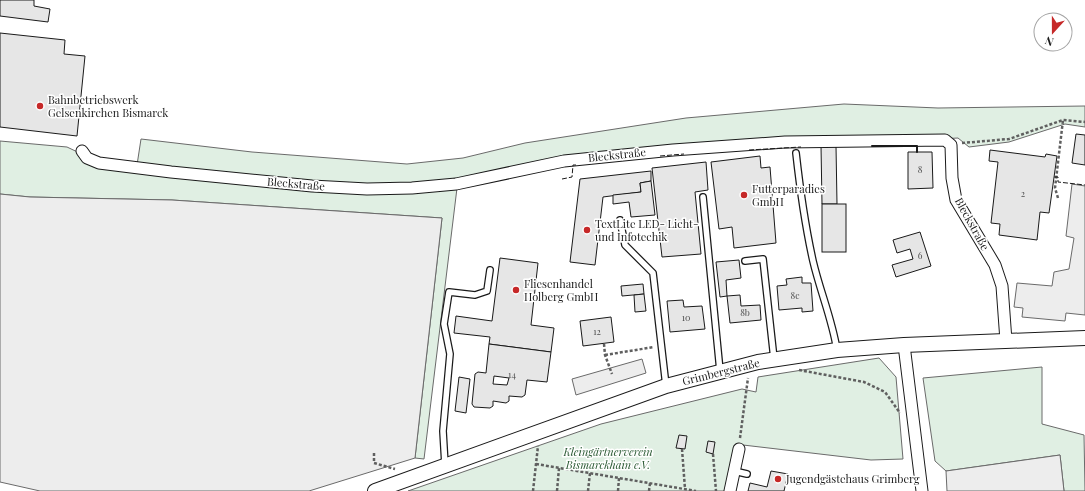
<svg xmlns="http://www.w3.org/2000/svg" width="1085" height="491" font-family="'Playfair Display',serif">
<rect width="100%" height="100%" fill="#fff"/>
<g fill="#e0efe3" stroke="#6a6a6a">
<path d="M844,104l94,4 147,-2v21l-20,-3 -56,18 -40,5 -11,-9 -393,20 -108,30 -33,271 -9,-1 27,-240 -270,-18 -142,-3 -30,-3v-53l67,6 21,10 49,8 4,-26 111,13 155,12 56,-6 62,-15 161,-25z"/>
<path d="M879,358l17,19 7,82 -32,1 -128,-15 -6,4 -9,42h-320l193,-67 141,-35 14,3 2,-15z"/>
<path d="M1042,367v57l42,11 1,56h-21l-4,-36 -114,16 -11,-10 -12,-83z"/>
</g>
<g fill="#ededed" stroke="#6a6a6a">
<path d="M1072,184l13,2v129l-19,-2 -1,8 -43,-4 1,-9 -9,-1 3,-24 35,3 2,-14 15,-3 5,-31 -8,-2z"/>
<path d="M0,194l30,3 142,3 270,18 -27,240 -106,33h-269l-40,-9z"/>
<path d="M642,359l4,14 -70,22 -4,-16z"/>
<path d="M1060,455l4,36h-117l-1,-20z"/>
</g>
<g fill="#e6e6e6" stroke="#1a1a1a" fill-rule="evenodd">
<path d="M0,0h34v6l16,3 -2,13 -48,-6z"/>
<path d="M0,33l65,7 -1,14 21,2 -8,80 -77,-9z"/>
<path d="M1076,134l9,1v30l-13,-2z"/>
<path d="M821,146h15l1,58h-15z"/>
<path d="M990,150l55,7 1,-3 11,2 -8,57 -9,-1 -3,28 -38,-5 1,-11 -9,-1 7,-61 -9,-1z"/>
<path d="M908,152h24l1,36 -25,1z"/>
<path d="M760,156l1,12 9,-1 6,76 -42,5 -2,-21 -13,2 -8,-67z"/>
<path d="M706,162l2,28 -13,2 6,62 -39,3 -10,-89z"/>
<path d="M651,171v10l-11,2 1,9 -38,5 -8,68 -25,-3 10,-83z"/>
<path d="M651,181l4,34 -24,2 -2,-15 -16,2v-9l28,-3 -1,-9z"/>
<rect x="822" y="204" width="24" height="48"/>
<path d="M920,232l11,34 -35,11 -4,-12 21,-6 -3,-10 -13,4 -4,-13z"/>
<path d="M500,258l38,5 -7,62 23,3 -3,24 -62,-8 1,-7 -36,-4 2,-17 36,5z"/>
<path d="M739,260l2,18 -15,2 1,16 -7,1 -4,-35z"/>
<path d="M802,277v6h9l2,28 -11,1v-4l-23,2 -2,-24 10,-1 -1,-6z"/>
<path d="M643,284l1,10 -22,2 -1,-10z"/>
<path d="M644,294l2,17 -11,1 -1,-17z"/>
<path d="M740,295l1,11 19,-1 1,15 -31,3 -3,-27z"/>
<path d="M683,300l1,7 18,-1 3,23 -35,3 -3,-31z"/>
<path d="M611,317l3,25 -31,4 -3,-25z"/>
<path d="M489,344l62,8 -4,30 -20,-2 -2,15 -3,2 -13,-1v5l-3,2 -13,-2v5l-3,2 -16,-1 -2,-3 3,-30 3,-2 8,1zM494,376l15,2 -2,7 -14,-1z"/>
<path d="M459,377l11,2 -4,34 -11,-2z"/>
<path d="M679,435l8,1 -2,13 -9,-1z"/>
<path d="M708,441l7,1 -2,12 -7,-2z"/>
<path d="M771,471l17,3 -4,17h-36l2,-8 17,4z"/>
</g>
<g fill="none" stroke-linecap="round" stroke-linejoin="round">
<defs>
<g id="service">
<path d="M796,153c4,36 9,72 17,108 7,30 19,58 24,89"/>
<path d="M703,197l17,174"/>
<path d="M620,220l5,25 28,28 13,113"/>
<path d="M745,261l18,-2 11,100"/>
<path d="M445,465l-2,-34 7,-77 -6,-30 5,-32 26,3 12,-4 3,-21"/>
<path d="M734,471l13,3"/>
</g>
<g id="minor">
<path d="M82,151l5,7 12,5 72,9 141,14 55,3 45,-1 44,-4 108,-23 109,-11 112,-8 160,-2 6,5 1,33 4,22 39,65 7,21 4,55"/>
<path d="M904,345l18,146"/>
<path d="M730,491l9,-42"/>
</g>
<path id="tertiary" d="M375,491l291,-105 92,-24 79,-12 67,-5 181,-7"/>
</defs>
<use href="#service" stroke="#1a1a1a" stroke-width="8"/>
<use href="#minor" stroke="#1a1a1a" stroke-width="13"/>
<use href="#tertiary" stroke="#1a1a1a" stroke-width="16"/>
<g stroke="#5f5f5f" stroke-width="2.5" stroke-dasharray="3 2" stroke-linecap="butt">
<path d="M962,143l47,-4 54,-19 22,2"/>
<path d="M1058,198l-3,-10 8,-68"/>
<path d="M604,344l1,11 7,19"/>
<path d="M605,355l49,-8"/>
<path d="M799,370l65,12 21,10 15,21"/>
<path d="M740,438l8,-60"/>
<path d="M682,449l3,40"/>
<path d="M374,453v10l21,6"/>
<path d="M713,454l3,37"/>
<path d="M536,464l160,27"/>
<path d="M533,491l5,-45"/>
<path d="M557,491l2,-23"/>
<path d="M588,491l2,-18"/>
<path d="M618,491l1,-13"/>
<path d="M649,491l1,-8"/>
</g>
<use href="#service" stroke="#fff" stroke-width="5.5"/>
<use href="#minor" stroke="#fff" stroke-width="11"/>
<use href="#tertiary" stroke="#fff" stroke-width="14"/>
<g stroke="#1a1a1a" stroke-width="1" stroke-dasharray="5 2" stroke-linecap="butt">
<path d="M749,150l52,-3"/>
<path d="M660,156l24,-2"/>
<path d="M1054,177h4v5l27,3"/>
<path d="M562,179l10,-2 1,-12h3"/>
</g>
<path stroke="#1a1a1a" stroke-width="2" d="M872,146h45v6"/>
</g>
<g fill="#c62828" stroke="#fff" stroke-width="1.5">
<circle cx="40" cy="106" r="4"/>
<circle cx="744" cy="195" r="4"/>
<circle cx="587" cy="230" r="4"/>
<circle cx="516" cy="290" r="4"/>
<circle cx="778" cy="479" r="4"/>
</g>
<g text-anchor="middle" stroke-width="3" stroke-linejoin="round" paint-order="stroke">
<g font-size="9" fill="#4d4d4d">
<text x="920" y="173">8</text>
<text x="1023" y="197">2</text>
<text x="920" y="259">6</text>
<text x="795" y="299">8c</text>
<text x="745" y="316">8b</text>
<text x="686" y="321">10</text>
<text x="597" y="335">12</text>
<text x="512" y="378">14</text>
</g>
<g font-size="11" fill="#1a1a1a" stroke="#fff" text-anchor="start">
<text x="48" y="104">Bahnbetriebswerk<tspan x="48" dy="13">Gelsenkirchen Bismarck</tspan></text>
<text x="752" y="193">Futterparadies<tspan x="752" dy="13">GmbH</tspan></text>
<text x="595" y="228">TextLite LED- Licht-<tspan x="595" dy="13">und Infotechik</tspan></text>
<text x="524" y="288">Fliesenhandel<tspan x="524" dy="13">Holberg GmbH</tspan></text>
<text x="786" y="483">Jugendgästehaus Grimberg</text>
</g>
<g font-size="11" fill="#1a1a1a" stroke="#fff">
<text transform="translate(617 155) rotate(-6)" y="4">Bleckstraße</text>
<text transform="translate(296 184) rotate(5)" y="4">Bleckstraße</text>
<text transform="translate(972 224) rotate(61)" y="4">Bleckstraße</text>
<text transform="translate(721 372) rotate(-14)" y="4">Grimbergstraße</text>
</g>
<g font-size="11" font-style="italic" fill="#2b5a34" stroke="#fff">
<text x="608" y="456">Kleingärtnerverein<tspan x="608" dy="13">Bismarckhain e.V.</tspan></text>
</g>
</g>
<g transform="translate(1053 32) rotate(201)"><circle r="19" fill="#ffffff" stroke="#a3a3a3"/>
<path d="M0-3L7 15L0 10L-7 15Z" fill="#c62828"/>
<text y="-6" font-size="11" font-weight="bold" text-anchor="middle" fill="#1a1a1a">N</text>
</g>
</svg>
